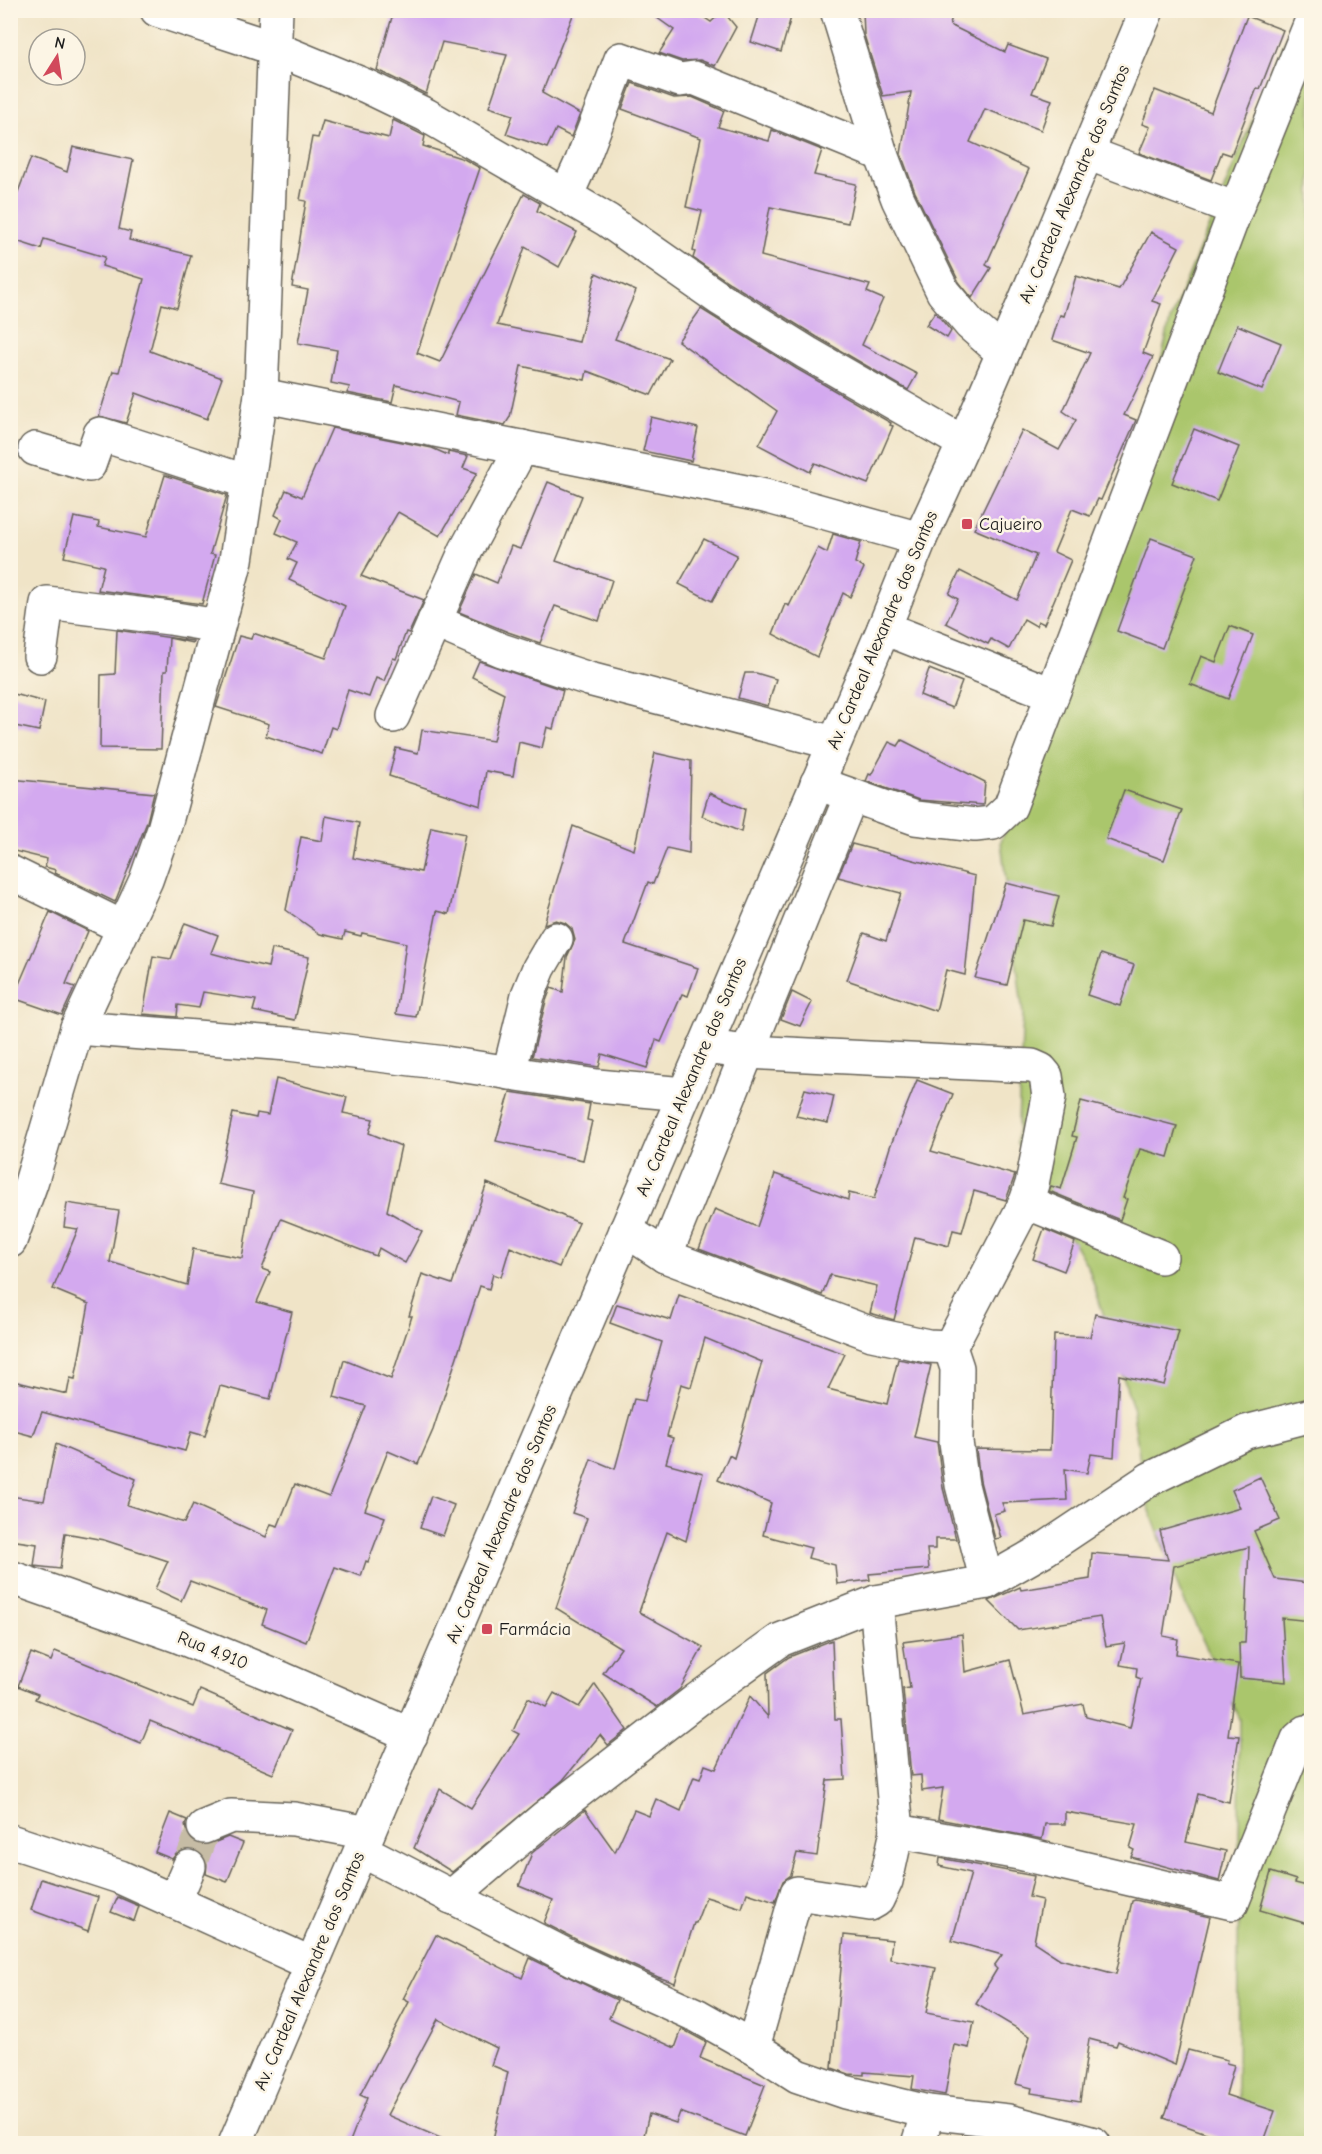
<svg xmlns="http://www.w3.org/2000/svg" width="1322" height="2154" font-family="'Comic Neue',sans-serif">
<rect width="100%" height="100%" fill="#fcf5e5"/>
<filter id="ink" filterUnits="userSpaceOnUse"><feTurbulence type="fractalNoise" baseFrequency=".0167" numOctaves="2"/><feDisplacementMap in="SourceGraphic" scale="12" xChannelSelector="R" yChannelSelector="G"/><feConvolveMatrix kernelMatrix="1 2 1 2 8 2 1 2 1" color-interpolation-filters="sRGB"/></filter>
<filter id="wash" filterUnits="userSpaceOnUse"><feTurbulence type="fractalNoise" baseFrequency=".008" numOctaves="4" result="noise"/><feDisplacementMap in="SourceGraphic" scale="24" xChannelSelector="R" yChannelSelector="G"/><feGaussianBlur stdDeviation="1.35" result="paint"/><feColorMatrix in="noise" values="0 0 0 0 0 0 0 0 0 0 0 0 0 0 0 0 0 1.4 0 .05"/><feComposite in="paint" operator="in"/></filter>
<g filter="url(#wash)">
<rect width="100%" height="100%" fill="#f0e4c7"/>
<path fill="#aac66c" stroke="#637144" stroke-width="1.5" d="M1297,11h14v2132h-67l-7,-55 3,-369 -60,-127 -35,-95 -13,-92 -43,-136 -72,-125 6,-130 -22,-173 106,-244 63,-276z"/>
<g id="blocks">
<g fill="#d3a9ef">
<path d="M394,10h37l30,9 1,-9h113l-33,83 38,21 -9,23 -15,-8 -9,19 -41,-14 7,-19 -24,-8 18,-52 -65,-13 -16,52 -49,-24z"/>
<path d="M646,10h47l18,12 12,-11 13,16 -21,39 -15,-6 -18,1 -23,-8 15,-23z"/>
<path d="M761,10h7l23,7 -10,35 -30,-10z"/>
<path d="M863,10h90l-3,15 55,27 3,-7 38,14 -14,34 20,7 -11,30 -56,-21 -15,33 59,27 -43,96 5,3 -19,30 -13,-16 -44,-90 -14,-38 10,-62 -28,4 -19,-61z"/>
<path d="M1247,16l36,14 -23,59 -3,-1 -26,67 -9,-3 -11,28 -72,-27 11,-26 -8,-3 13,-34 56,22z"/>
<path d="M632,83l42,15 18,-1 32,14 -6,16 51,14 3,-11 50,20 -8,25 42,9 -8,39 -78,-16 -9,49 109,29 -3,7 16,7 -21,46 55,29 -9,16 -91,-53 -87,-54 -37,-25 2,-6 -2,-1 9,-40 -16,-4 15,-69 -79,-29z"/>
<path d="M393,120l32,16 -2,10 41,13 16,9 -63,185 23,9 84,-168 16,9 -3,8 40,21 -18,35 -34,-20 -28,78 82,17 17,-69 40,18 -21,48 55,20 -19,36 -64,-24 -2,9 -64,-14 -11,51 -5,8 -49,-10 3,-13 -63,-17 -4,17 -45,-9 3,-6 -19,-4 6,-33 -39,-7 10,-53 -16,-3 14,-86 -6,-1 12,-63 6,1 5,-17 66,17z"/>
<path d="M73,147l60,13 -14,69 12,3 -2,8 62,15 -14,53 -15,-4 -12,47 72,27 -15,41 -71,-26 -10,30 -27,-7 14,-45 6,1 25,-93 -42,-13 3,-9 -61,-18 -3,10 -31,-10v-50l8,3 13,-34 36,14z"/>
<path d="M1151,232l28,15 -27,54 9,3 -18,49 10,4 -29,58 12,5 -35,80 -3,-1 -8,17 -18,-7 -18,43 17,8 -27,64 -6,-3 -2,5 -12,-7 -15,30 -18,-10 -3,5 -42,-21 12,-24 -9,-5 11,-23 57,29 19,-45 -62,-26 48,-99 37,20 17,-30 -13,-9 27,-58 -38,-13 8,-25 4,1 12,-40 43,13z"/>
<path d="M701,309l96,60 94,54 -1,2 3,1 -25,58 -53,-21 -5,9 -51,-27 18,-34 -99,-70z"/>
<path d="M935,312l16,19 -4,7 -21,-13z"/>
<path d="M1237,325l44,18 -19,47 -44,-18z"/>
<path d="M651,417l47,11 -7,33 -48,-10z"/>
<path d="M332,428l100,20 16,7v-3l20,4 -5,12 14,5 -37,63 -42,-24 -37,64 63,24 -15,33 -3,-1 -10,27 -3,-1 -9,23 -8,-3 -7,19 -21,-7 -12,39 -5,-2 -9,27 -56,-18 3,-12 -53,-17 23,-71 12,3 2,-6 73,25 19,-52 -56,-26 8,-17 -9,-4 9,-17 -21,-9 6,-14 -7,-4 11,-25 16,7z"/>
<path d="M1194,429l45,18 -22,54 -45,-18z"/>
<path d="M165,475l62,20 -17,59 5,1 -13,49 -104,-14 6,-24 -40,-9 10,-40 25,5 -1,5 48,10z"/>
<path d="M548,482l34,14 -26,65 56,19 -13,41 -44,-15 -15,37 -32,-11 -49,-20 17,-38 21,9 14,-37 9,3z"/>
<path d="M833,534l28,8 -6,21 9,5 -14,29 -7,-4 -26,64 -44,-23 12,-30 4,2 29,-58 9,5z"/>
<path d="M1151,538l46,17 -35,93 -45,-17z"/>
<path d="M704,539l33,16 -25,46 -33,-17z"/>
<path d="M1230,626l23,9 -25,64 -38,-15 11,-28 15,6z"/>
<path d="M117,630l76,11 -1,2 -23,-5 -2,33h-3l-3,78 -61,-1 1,-73 14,-1z"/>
<path d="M479,661l84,29 -10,39 -6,-2 -5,21 -23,-6 -6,34 -27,-5 -5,35 -92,-30 7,-28 22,5 4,-23 71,11 11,-48 -32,-16z"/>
<path d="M929,669l33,13 -10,26 -32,-13z"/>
<path d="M745,673h11l20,6 -8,27 -30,-8z"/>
<path d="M10,693l35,9 -6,29 -29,-6z"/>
<path d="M902,740l83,42 -2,23 -64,-5 -53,-19 3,-7 2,1 18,-33 9,4z"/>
<path d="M655,753l36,8 -2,92 -22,-5 -14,36 -5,-2 -23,62 73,24 -10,28 -6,-2 -21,48 -5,-2 -9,28 -45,-14 -3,13 -67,-10 14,-56 5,-13 12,4 4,-35 8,-17 -3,-11 -7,-6 -9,-3 -12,4 29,-98 61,24z"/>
<path d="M10,779l144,14 -7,29 -32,80 -60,-29 1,-3 -11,-3 2,-8 -37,-9z"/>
<path d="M1124,790l58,20 -18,50 -58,-21z"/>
<path d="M709,793l36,16 -4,23 -39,-16z"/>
<path d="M326,816l33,7 -6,35 68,14 10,-45 34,7 -16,80 -12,-3 -21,106 -20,-3 10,-71 -44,-10 -1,3 -16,-4 -2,7 -23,-5 -34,-24 15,-73 21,4z"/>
<path d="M852,844l123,32 -10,99 -19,-5 -10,41 -89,-31 17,-47 22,8 15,-48 -63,-16z"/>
<path d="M1006,883l53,13 -8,30 -28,-6 -16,65 -32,-7z"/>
<path d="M50,912l38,19 -22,53 9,3 -13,28 -49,-17z"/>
<path d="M185,923l33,12 -7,18 26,7 31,7 4,-18 37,8 -14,63 -42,-9 3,-11 -53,-8 -4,16 -21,-3 -1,12 -34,-3 10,-58 18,3z"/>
<path d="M1101,954l33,11 -14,41 -33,-11z"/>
<path d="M792,992l20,10 -12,24 -19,-7z"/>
<path d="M276,1079l71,18 -4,16 30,6 -4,14 32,13 -14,65 35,20 -17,32 -26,-15 -3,8 -95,-37 -19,50 8,3 -13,30 35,10 -22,87 -50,-13 -15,50 -14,-4 -6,19 -143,-39 -9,24 -23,-6v-41l3,-8 54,13 3,-16 5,1 14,-75 -36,-15 25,-60 -14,-2 3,-24 52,8 -9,51 77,23 6,-36 49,9 11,-66 -35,-8 15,-71 23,5 1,-5 11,2z"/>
<path d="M917,1080l36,14 -22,57 84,24 -9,25 -32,-9 -12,41 -9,-2 -4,16 -34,-9 -21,83 -24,-7 7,-27 -47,-11 -8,20 -123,-46 16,-40 42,18 18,-53 73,26 1,-7 25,6 16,-52z"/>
<path d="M805,1089l29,7 -6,27 -32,-7z"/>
<path d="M510,1092l80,12 -3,16 5,1 -9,39 -87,-19z"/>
<path d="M1081,1101l96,25 -9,31 -28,-8 -17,49 4,1 -7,21 -71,-29 2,-5 10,3 16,-52 -5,-1z"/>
<path d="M487,1183l92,40 -20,44 -49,-20 -9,30 -8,-3 -4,15 -9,-3 -47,144 -15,34 -30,-13 -23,59 20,7 -17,45 -2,-1 -5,15 -26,-9 -29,75 -44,-18 5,-14 -77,-29 -9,20 -26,-12 13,-28 -64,-21 -39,-7 -5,36 -26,-3 3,-22 -27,-4v-44l34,5 12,-57 80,35 -9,26 57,18 9,-19 73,33 5,-13 7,2 17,-42 34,13 37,-91 -32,-9 10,-37 47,19 21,-63h-3l13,-42 30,10z"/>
<path d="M1044,1229l31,13 -11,29 -31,-12z"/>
<path d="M679,1295l166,59 -17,35 59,15 11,-45 33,6 -17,72 23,5 6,46 13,51h-21v10h-8l2,20 -60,5 1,6 -33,4 -2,-19 -27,-7 3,-10 -48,-13 8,-32 -53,-23 11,-25 5,3 28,-96 -57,-24 -14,49 -10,-3 -14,52 6,2 -7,25 37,10 -17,68 -19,-9 -28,80 64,35 -23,42 -23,18 -54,-34 18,-25 -65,-40 31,-90 -15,-5 19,-54 24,10 19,-70 11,2 17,-59 -52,-19 7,-19 54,16z"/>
<path d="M1095,1314l84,17 -15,54 -45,-10 -5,82 -23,-3 -4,19 -22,-4 2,31 -65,3 3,8 -11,3 7,24 -6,1 -15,-58 -4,-32 74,1 4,-115 36,2z"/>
<path d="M1260,1477l20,43 -26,11 21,48 33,4 3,8v30l-29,-3 4,64 -46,-4 -1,-35h6l4,-96 -75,19 -11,70 15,3 -2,15 62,10 -10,71 11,1 -10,66 -31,-8 -12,48 40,9 -7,30 -88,-24 3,-7 -4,-2 7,-24 -72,-12v12h-20l-3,15 -104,-20 5,-31 -21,3 -1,-16 -10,1 -8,-87 7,-1 -7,-46 59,-8 3,38 45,-12 14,55 59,-11 3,13 44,11 11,-49 -5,-2 1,-9 -17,-3 5,-22 -19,3 -6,-29 -82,13 -29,-29 31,-14 1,3 69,-11 2,-26 76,7 -8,-29 80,-23 -8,-18z"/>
<path d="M431,1496l23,9 -11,31 -23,-8z"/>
<path d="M832,1640l3,79h6l4,60 -18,1 -10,76 -20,-3 -6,22 -8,6 -8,21 -28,-9 -5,15 -36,-11 -10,26h-2l-19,60 -17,-6 -71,-32 -43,-22 9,-23 -34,-14 13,-33 53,-43 30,42 19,-42 15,6 7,-17 25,12 13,-34 6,2 5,-14 11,4 34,-73 18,21 -1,-44 22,-16z"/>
<path d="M55,1651l138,56 7,-17 92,40 -19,44 -56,-24 1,-1 -68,-28 -9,22 -106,-44 3,-5 -20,-8 13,-33 20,8z"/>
<path d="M595,1684l32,46 -19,15 -8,-10 -37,45 -111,92 -38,-24 26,-59 31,19 48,-74 -6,-3 15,-33 18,9 8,-14 25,14z"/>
<path d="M170,1813l17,7 -2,5 2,10 6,7 8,3 10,-1 17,-7 15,6 -16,39 -21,-8 1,-10 -3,-8 -8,-6 -10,-1 -8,3 -6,7 -17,-7z"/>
<path d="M940,1858l94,18 -5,21 13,3 -8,42 26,17 56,15 16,-73 3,-1 75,17 -35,148 -57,-24 -2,5 -27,-7 -9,62 -49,-8 1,-5 -16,-4 14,-48 -54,-32 21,-35 -3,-3 8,-11 -50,-14 19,-68 -32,-7z"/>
<path d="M1271,1872l25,8 -1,3 16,4v38l-51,-15z"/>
<path d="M41,1879l57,18 -10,34 -57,-21z"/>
<path d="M118,1897l21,9 -5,15 -23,-9z"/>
<path d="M436,1935l86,43 8,-20 87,42 -8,18 66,30 7,-19 24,13 -6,16 65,27 -20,51 -65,-24 -4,11 -27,-9 -7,30h-150l16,-72 -17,-7 6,-17 -59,-29 -51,96 67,29h-105l18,-46 -7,-3 49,-93 -6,-3z"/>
<path d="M844,1935l48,5 -2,19 46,9 -10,45 48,9 -5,26 -15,-3 -9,50 -33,-6 2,-13 -50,-4v3l-15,-1 -17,-6z"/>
<path d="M1188,2050l39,10 -1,3 8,2 -8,30 49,16 -12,33h-42l-1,-6 -56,-20z"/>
</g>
</g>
</g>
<g filter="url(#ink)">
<use href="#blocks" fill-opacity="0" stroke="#666258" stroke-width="1.5"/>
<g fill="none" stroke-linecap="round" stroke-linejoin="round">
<path stroke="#c6bca5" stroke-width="33" stroke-dasharray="33 16" stroke-linecap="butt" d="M189,1867l15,-40"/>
<defs>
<g id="minor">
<path d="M157,10l119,39 90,37 60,29 181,105 113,79 87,54 157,90"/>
<path d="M837,10l44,144 17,45 45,93 27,32 33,29"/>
<path d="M1087,153l149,56"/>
<path d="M566,196l16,-35 39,-102 59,21 14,-2 187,76"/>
<path d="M261,395l504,101 155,43"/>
<path d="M35,449l54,16 11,-31 148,48"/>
<path d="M434,621l67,29 88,29 245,64"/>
<path d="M884,628l168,66"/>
<path d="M40,656l7,-53 123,15 47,8"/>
<path d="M393,716l73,-166 56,-103"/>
<path d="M817,783l98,35 60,7 18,-2 17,-16 226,-598 76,-189"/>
<path d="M10,872l114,56"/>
<path d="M77,1028l211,16 157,19 152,23 87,8"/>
<path d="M704,1047l43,5 285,14 9,4 5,6 3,21 -17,87 -6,18 -76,145"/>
<path d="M509,1073l19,-78 11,-27 17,-29"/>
<path d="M1026,1202l135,55"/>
<path d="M626,1230l39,26 207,78 56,12 22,1 7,21 -1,74 6,43 25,97"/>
<path d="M10,1241l21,-58 46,-155 69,-148 18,-51 72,-269 25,-165 15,-385"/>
<path d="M665,1256l186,-460"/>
<path d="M10,1577l168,59 105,43 128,56"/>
<path d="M204,1827l27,-11 63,3 74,14"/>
<path d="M897,1831l122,22 213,50 66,-164 8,-7 6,-1"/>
<path d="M10,1841l110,36 192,87"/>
<path d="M361,1850l218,112 119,54 55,31 45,29 47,16 83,20 80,9 86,23"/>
<path d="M451,1897l93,-79 154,-119 82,-59 96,-38 111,-20 58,-33 105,-70 96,-47 66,-17"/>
<path d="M174,1902l15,-35"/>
<path d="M753,2047l44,-154 73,11 7,-4 9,-19 11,-50 -21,-229"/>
<path d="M235,2144l649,-1516 36,-89 44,-96 39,-90 144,-343"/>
<path d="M918,2144l10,-32"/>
</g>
</defs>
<use href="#minor" stroke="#666258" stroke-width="36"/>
<use href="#minor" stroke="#fff" stroke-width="33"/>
</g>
</g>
<g fill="#d1495b" stroke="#fcf5e5" stroke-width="2">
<rect x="961" y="518" width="12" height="12" rx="3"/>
<rect x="481" y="1623" width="12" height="12" rx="3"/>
</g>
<g text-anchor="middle" stroke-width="5" stroke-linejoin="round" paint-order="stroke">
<g font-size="18" fill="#1c1c1c" stroke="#fcf5e5">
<text transform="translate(1074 184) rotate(-67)" y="6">Av. Cardeal Alexandre dos Santos</text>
<text transform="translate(882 630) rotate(-67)" y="6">Av. Cardeal Alexandre dos Santos</text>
<text transform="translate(691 1077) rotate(-67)" y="6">Av. Cardeal Alexandre dos Santos</text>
<text transform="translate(501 1524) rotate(-67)" y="6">Av. Cardeal Alexandre dos Santos</text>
<text transform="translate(213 1650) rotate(22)" y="6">Rua 4.910</text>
<text transform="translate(309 1971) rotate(-67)" y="6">Av. Cardeal Alexandre dos Santos</text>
</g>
<g font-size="18" fill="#1c1c1c" stroke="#fcf5e5" text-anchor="start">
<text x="979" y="530">Cajueiro</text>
<text x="499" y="1635">Farmácia</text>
</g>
</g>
<rect width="1322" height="2154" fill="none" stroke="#fcf5e5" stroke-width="36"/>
<g transform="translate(57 57) rotate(12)"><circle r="28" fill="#fcf5e5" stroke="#a29e95" stroke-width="1.5"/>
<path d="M0-4.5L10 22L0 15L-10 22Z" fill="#d1495b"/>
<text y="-9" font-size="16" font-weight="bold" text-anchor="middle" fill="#1c1c1c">N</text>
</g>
</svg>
